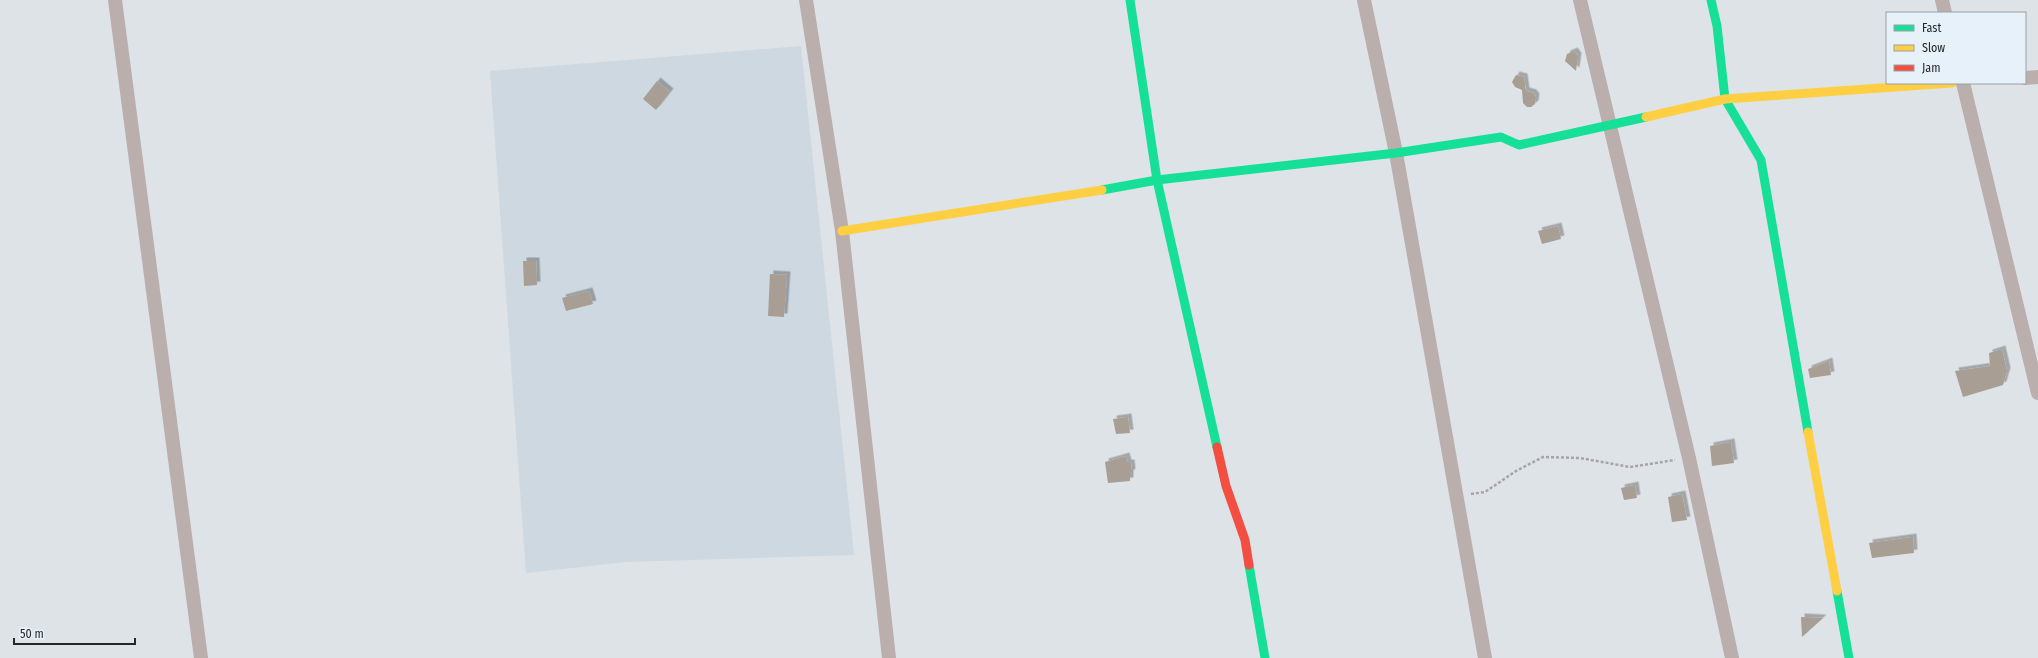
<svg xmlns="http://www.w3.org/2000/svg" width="2038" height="658" font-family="'Fira Sans Condensed',sans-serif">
<defs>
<filter id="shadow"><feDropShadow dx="3.5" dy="-3.5" stdDeviation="0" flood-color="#0004"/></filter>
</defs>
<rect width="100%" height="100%" fill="#dee3e7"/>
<path fill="#cdd8e0" d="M801,46l53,509 -228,7 -100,11 -36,-502z"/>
<g fill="#a89e94" filter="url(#shadow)">
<path d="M1574,51l4,5 -2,15 -11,-10 2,-7z"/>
<path d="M1516,75l8,2 2,14 7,2 3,4 -1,7 -4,3h-4l-4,-4 -1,-13 -7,-3 -3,-5z"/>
<path d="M657,81l13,11 -14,18 -13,-11z"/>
<path d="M1558,226l3,13 -19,5 -4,-13z"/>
<path d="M523,261h13l1,24 -13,1z"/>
<path d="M770,274l17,1 -3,42 -16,-1z"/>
<path d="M589,291l4,13 -27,7 -4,-13z"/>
<path d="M2002,349l5,22 -4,14 -40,12 -8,-26 35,-5 -1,-13z"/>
<path d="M1829,361l2,14 -21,3 -2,-9z"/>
<path d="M1128,417l2,16 -14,1 -3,-15z"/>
<path d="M1731,442l3,21 -22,3 -2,-20z"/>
<path d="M1126,456l2,7h3l1,9 -2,2v7l-22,2 -3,-21z"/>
<path d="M1635,485l2,13 -13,2 -3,-12z"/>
<path d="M1682,494l5,26 -15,2 -4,-25z"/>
<path d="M1913,537l1,16 -42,5 -3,-15z"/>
<path d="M1801,617l22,1 -21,19z"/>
</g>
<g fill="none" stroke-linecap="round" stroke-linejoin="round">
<path stroke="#a9a4a4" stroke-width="2.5" stroke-dasharray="3 2" stroke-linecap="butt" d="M1471,494l14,-2 31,-21 27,-14 37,1 50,9 45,-7"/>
<g stroke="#baafad" stroke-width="14">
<path d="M115,0l86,658"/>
<path d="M806,0l36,231 47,427"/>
<path d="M1364,0l32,153 89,505"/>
<path d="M1580,0l109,458 43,200"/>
<path d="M1942,0l3,13"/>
<path d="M2025,78l13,-1"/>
<path d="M1963,83l75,310"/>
</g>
<g stroke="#16e098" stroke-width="9">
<path d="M1130,0l27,180 60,267"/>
<path d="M1711,0l6,26 8,73 36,61 47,272"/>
<path d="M1102,190l55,-10 239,-27 105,-16 18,8 127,-28"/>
<path d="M1249,565l16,93"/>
<path d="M1837,591l12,67"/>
</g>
<g stroke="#ffcf43" stroke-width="9">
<path d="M1646,117l79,-18 227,-16"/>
<path d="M842,231l260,-41"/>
<path d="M1808,432l29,159"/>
</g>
<path stroke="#f24e42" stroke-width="9" d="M1217,447l9,39 19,54 4,25"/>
</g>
<rect x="1886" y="12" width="140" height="72" fill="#e7f1f9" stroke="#99a0a6"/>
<rect x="1894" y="25" width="20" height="6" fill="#16e098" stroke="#99a0a6"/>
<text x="1922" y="32" font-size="12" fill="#24272a">Fast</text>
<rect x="1894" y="45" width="20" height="6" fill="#ffcf43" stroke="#99a0a6"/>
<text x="1922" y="52" font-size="12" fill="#24272a">Slow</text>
<rect x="1894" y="65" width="20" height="6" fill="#f24e42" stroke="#99a0a6"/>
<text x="1922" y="72" font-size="12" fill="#24272a">Jam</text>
<path d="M14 638v6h121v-6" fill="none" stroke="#24272a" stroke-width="2"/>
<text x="20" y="638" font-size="12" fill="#24272a" stroke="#e7f1f9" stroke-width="3" paint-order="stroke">50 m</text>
</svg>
